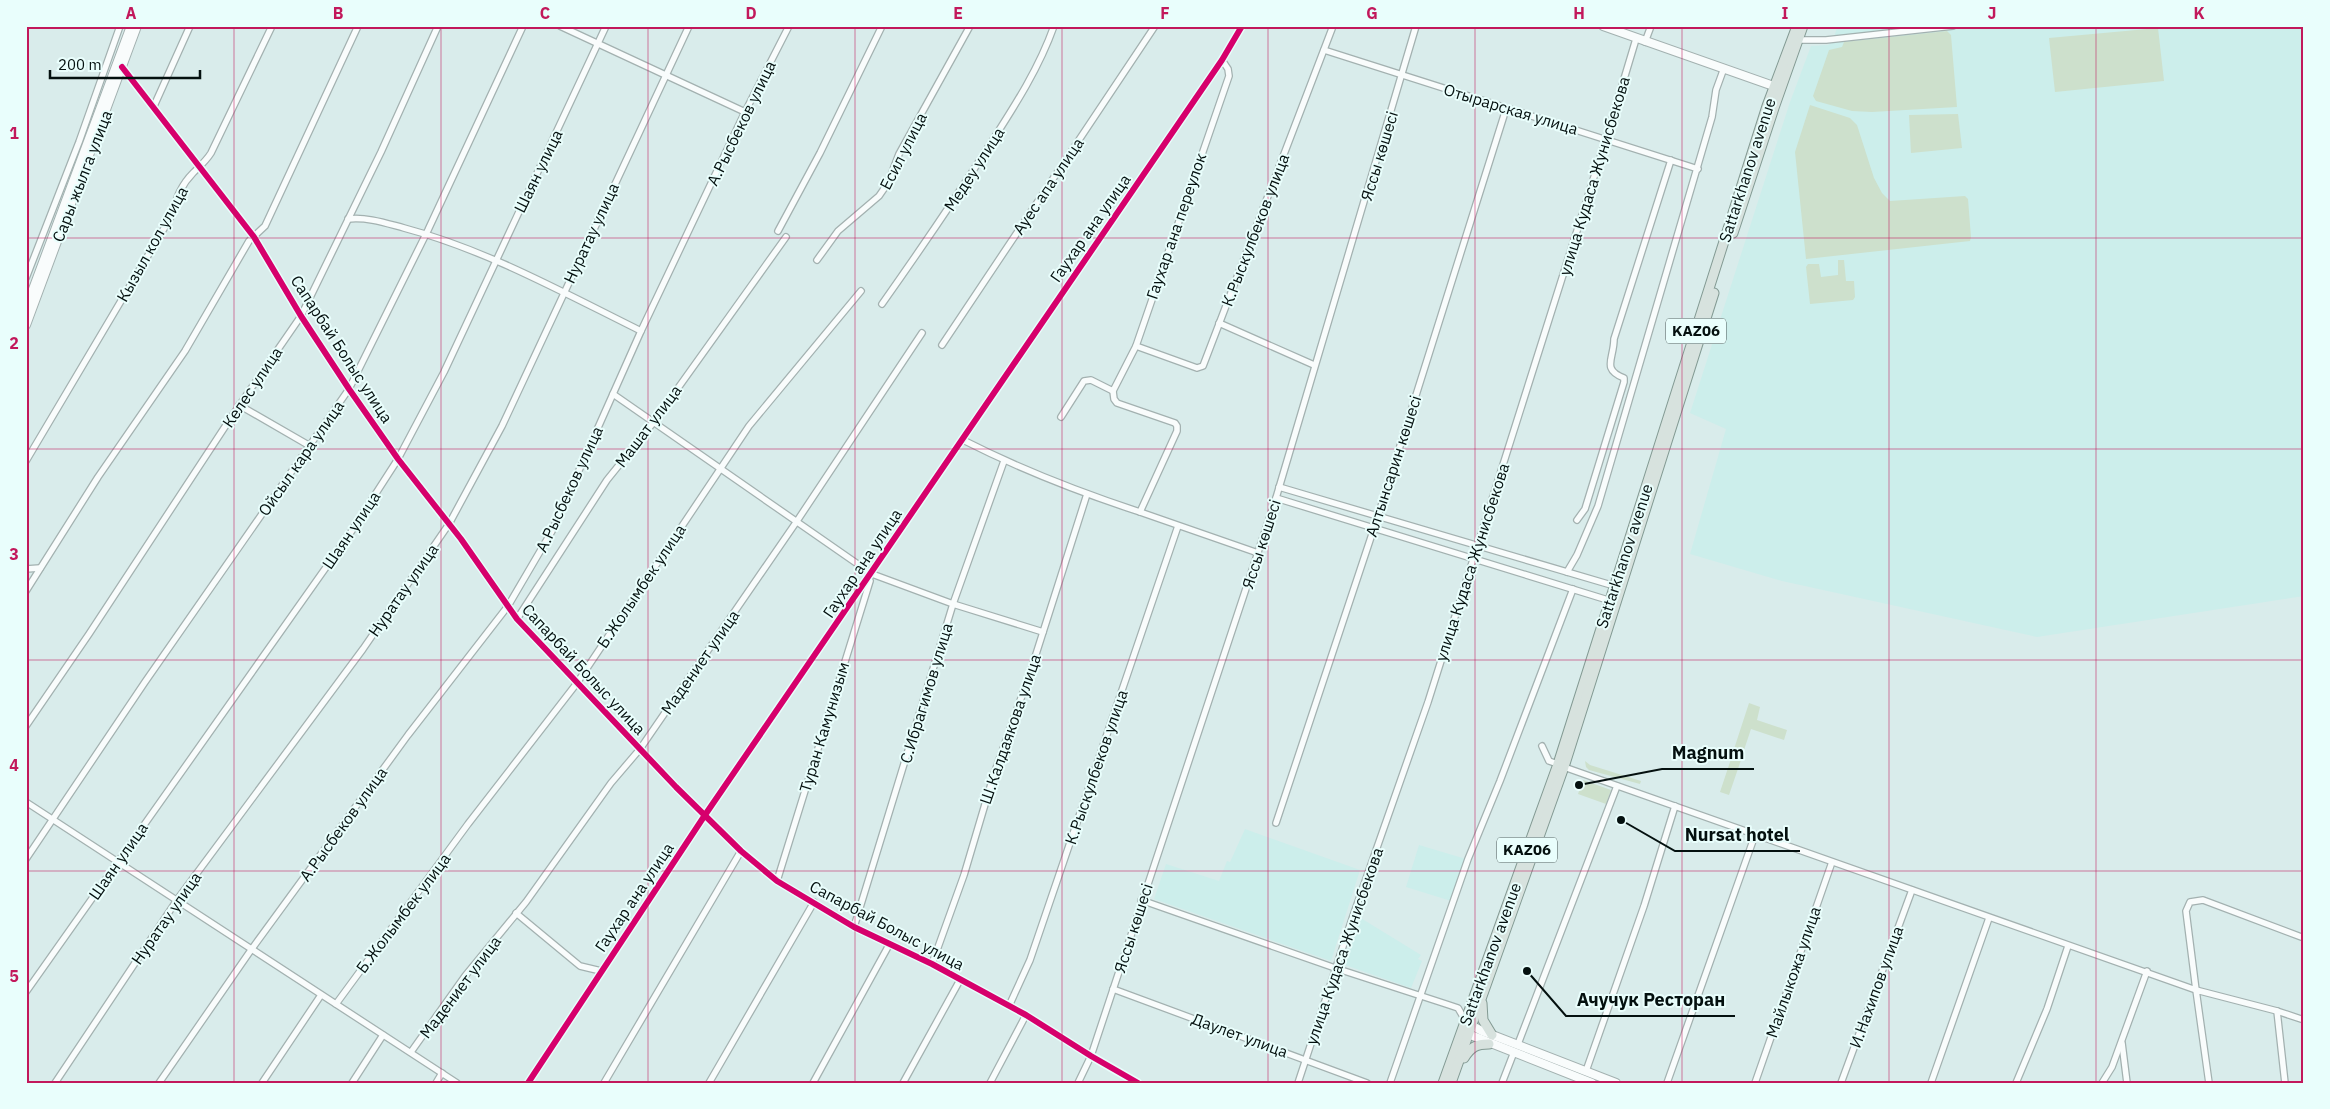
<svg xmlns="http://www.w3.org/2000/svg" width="2330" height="1109" font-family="'IBM Plex Sans',sans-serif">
<rect width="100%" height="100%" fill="#d9eceb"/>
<g fill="#cceeeb">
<path d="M1851,26h453v570l-267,41 -255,-56 -92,-27 36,-125 -36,-16 100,-311 21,-56 17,-1 4,-3 5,-14z"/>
<path d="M1245,829l115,41 -29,91 -177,-62 12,-35 53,17 8,-20 3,1z"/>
<path d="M1419,845l47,14 -15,42 -45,-14z"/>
<path d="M1359,917l62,38 -3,4 4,2 -11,27 -69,-24z"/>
</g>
<g fill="#cde0cc">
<path d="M2158,28l6,53 -109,11 -6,-54z"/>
<path d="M1947,31l4,4 6,72 -85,5 -20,-1 -36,-10 -3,-5 16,-46 13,-3 2,-5z"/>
<path d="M1810,105l40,13 7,7 17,53 8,15 8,8 75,-5 3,3 3,38 -1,4 -164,18 -11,-107z"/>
<path d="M1958,114l4,34 -51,5 -2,-38z"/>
<path d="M1838,260h6l2,21h8l1,16 -2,3 -43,4 -4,-37 2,-3h11l2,13 17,-2z"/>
<path d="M1749,703l11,4 -3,13 30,10 -3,10 -33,-11 -8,24 -9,-4z"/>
<path d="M1732,756l9,4 -12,35 -9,-3z"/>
<path d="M1585,761l5,4 51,16 -1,3 -51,-14 -3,-3z"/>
<path d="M1583,780l28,10 -5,14 -28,-10z"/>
</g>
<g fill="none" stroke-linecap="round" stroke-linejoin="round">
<defs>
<g id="street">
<path d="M560,26l185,86"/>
<path d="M1799,40h27l127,-14"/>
<path d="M1645,42l6,-16"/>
<path d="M1324,50l374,119"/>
<path d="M122,67l132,170 47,79 48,73 49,70 63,80 56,80 159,168 65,64 36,30 77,46 78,37 94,51 65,41 47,27"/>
<path d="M154,106l36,-80"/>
<path d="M348,219c20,-2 37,4 56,9 83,22 160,65 237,103"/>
<path d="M778,231l42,-78 62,-127"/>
<path d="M817,260l21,-29 41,-35 9,-13 11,-29 71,-128"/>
<path d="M26,278l53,-136 41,-116"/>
<path d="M882,304c36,-51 71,-102 105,-155 25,-39 51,-78 67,-123"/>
<path d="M1219,323l95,42"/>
<path d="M942,345l213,-319"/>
<path d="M1136,346l61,22 6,-2 130,-340"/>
<path d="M1113,391l1,8 3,4 58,20 2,3v5l-37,81 118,41"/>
<path d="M613,394l259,180 81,30 90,28"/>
<path d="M239,405l71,41"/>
<path d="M1061,417l23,-36 7,-1 22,11 23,-45 93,-270 -1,-7 -6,-9"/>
<path d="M963,440c57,29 116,52 177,72"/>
<path d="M26,461l146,-246c3,-15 10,-31 21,-42 7,-7 13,-12 18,-20l61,-127"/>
<path d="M1279,487l339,100"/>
<path d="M1276,498l335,103"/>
<path d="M1577,520l8,-11 39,-127v-4c-23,-9 -10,-19 -10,-39l57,-179"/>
<path d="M26,569l14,-1"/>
<path d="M1567,572l10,-17 21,-49 114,-389 4,-27 8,-22"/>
<path d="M26,591l72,-114 87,-126 64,-110 16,-15 93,-200"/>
<path d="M517,619l90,-139 46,-57 133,-186"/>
<path d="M26,726l63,-92 143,-218 69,-100 80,-164 57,-126"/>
<path d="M1542,746l7,15 9,3"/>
<path d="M1564,767l632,223 -10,-79 4,-9 13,-2 101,38"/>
<path d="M26,802l431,281"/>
<path d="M1276,823l102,-307 128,-407"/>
<path d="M26,859l119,-177 204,-293 79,-159 95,-204"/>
<path d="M777,881l93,-300"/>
<path d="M1141,900l194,68 111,36 12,4 7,12"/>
<path d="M516,913l64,53 21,5"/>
<path d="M854,927l99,-323 51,-143"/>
<path d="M932,964l32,-89 30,-101 36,-101 57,-179"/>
<path d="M1113,989l254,94"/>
<path d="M26,992l325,-460 47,-73 46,-87 162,-346"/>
<path d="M336,1004l132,-180 109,-141 172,-257 112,-135"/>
<path d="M1009,1006l21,-46 148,-434"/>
<path d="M2277,1011l8,72"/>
<path d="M2122,1043l5,40"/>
<path d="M1518,1044l99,-258"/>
<path d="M411,1052l54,-76 61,-74 85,-119 29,-34 157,-228 125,-188"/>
<path d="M1586,1071l58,-165 31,-100"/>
<path d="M55,1083l122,-183 186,-251 86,-125 53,-98 187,-400"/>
<path d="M159,1083l92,-133 157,-215 100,-129 44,-75 89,-200 104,-219 44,-86"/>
<path d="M262,1083l59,-88"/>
<path d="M352,1083l31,-48"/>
<path d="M436,1083l6,-10"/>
<path d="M528,1083l177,-268 517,-755 20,-34"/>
<path d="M604,1083l137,-232"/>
<path d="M709,1083l105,-181"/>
<path d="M813,1083l76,-138"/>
<path d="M903,1083l57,-103"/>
<path d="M990,1083l36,-68"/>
<path d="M1078,1083l13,-27 185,-558 140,-472"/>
<path d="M1298,1083l55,-167 75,-214 178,-563 30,-100"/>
<path d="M1390,1083l78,-224 32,-78 73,-192"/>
<path d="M1502,1083l12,-31"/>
<path d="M1667,1083l88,-248"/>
<path d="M1755,1083l77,-221"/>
<path d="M1841,1083l71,-193"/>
<path d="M1931,1083l58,-165"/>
<path d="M2016,1083l31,-74 21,-63"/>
<path d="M2102,1083l10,-16 35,-96"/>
<path d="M2209,1083l-13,-93 81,21 27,9"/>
</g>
<g id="secondary">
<path d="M1603,26l176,62"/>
<path d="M26,308l105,-282"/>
<path d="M26,325l111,-299"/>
<path d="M1467,1023l15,8 134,52"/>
<path d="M1463,1032l129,51"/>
</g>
<g id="primary">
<path d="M1733,233l41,-125 29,-82"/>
<path d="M1482,1003l1,17 9,15"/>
<path d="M1464,1058c7,-11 12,-14 25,-14"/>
<path d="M1443,1083l115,-319 209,-658 30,-80"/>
<path d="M1451,1083l113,-316 150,-474"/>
</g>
</defs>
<use href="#street" stroke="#a3b1b0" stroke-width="8"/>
<use href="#secondary" stroke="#a3b1b0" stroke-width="10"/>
<use href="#primary" stroke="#839a93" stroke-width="11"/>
<use href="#street" stroke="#f9fcfc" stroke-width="5.5"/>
<use href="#secondary" stroke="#f9fcfc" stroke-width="8"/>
<use href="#primary" stroke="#d7e2de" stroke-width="9"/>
<defs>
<g id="cycleway">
<path d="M122,67l132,170 47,79 48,73 49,70 63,80 56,80 159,168 65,64 36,30 77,46 78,37 94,51 65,41 47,27"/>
<path d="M528,1083l177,-268 517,-755 20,-34"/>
</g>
</defs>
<use href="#cycleway" stroke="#e9fefc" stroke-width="9"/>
<use href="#cycleway" stroke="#d6006c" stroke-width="6"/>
</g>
<path fill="none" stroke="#c2185b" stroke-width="1" stroke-opacity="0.55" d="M234,26v1057M441,26v1057M648,26v1057M855,26v1057M1062,26v1057M1268,26v1057M1475,26v1057M1682,26v1057M1889,26v1057M2096,26v1057M26,238h2278M26,449h2278M26,660h2278M26,871h2278"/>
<g text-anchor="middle" stroke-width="4" stroke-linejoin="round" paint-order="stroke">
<g fill="#e9fefc" stroke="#495756" stroke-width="1">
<rect x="1666" y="318.5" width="60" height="25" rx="4"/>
<rect x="1497" y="837.5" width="60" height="25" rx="4"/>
</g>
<g font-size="15" font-weight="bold" fill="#04100f">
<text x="1696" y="336">KАZ06</text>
<text x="1527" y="855">KАZ06</text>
</g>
<g font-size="16" fill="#04100f" stroke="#e9fefc">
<text transform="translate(1511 109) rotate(17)" y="6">Отырарская улица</text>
<text transform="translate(741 123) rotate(-64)" y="6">А.Рысбеков улица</text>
<text transform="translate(903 151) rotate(-63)" y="6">Есил улица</text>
<text transform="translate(1379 156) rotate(-73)" y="6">Яссы көшесі</text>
<text transform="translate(974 169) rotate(-57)" y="6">Медеу улица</text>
<text transform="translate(1747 170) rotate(-72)" y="6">Sattarkhanov avenue</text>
<text transform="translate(538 171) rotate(-64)" y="6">Шаян улица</text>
<text transform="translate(82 176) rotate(-69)" y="6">Сары жылга улица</text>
<text transform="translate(1594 176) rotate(-73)" y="6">улица Кудаса Жунисбекова</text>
<text transform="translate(1048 186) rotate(-56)" y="6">Ауес апа улица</text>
<text transform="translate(1176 226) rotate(-71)" y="6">Гаухар ана переулок</text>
<text transform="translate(1090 228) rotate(-55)" y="6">Гаухар ана улица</text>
<text transform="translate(1255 230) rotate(-69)" y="6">К.Рыскулбеков улица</text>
<text transform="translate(591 233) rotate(-65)" y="6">Нуратау улица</text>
<text transform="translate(152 244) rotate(-61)" y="6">Кызыл кол улица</text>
<text transform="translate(342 349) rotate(57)" y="6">Сапарбай Болыс улица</text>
<text transform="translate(252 387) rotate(-56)" y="6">Келес улица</text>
<text transform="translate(648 426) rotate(-53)" y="6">Машат улица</text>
<text transform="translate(301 458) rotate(-55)" y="6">Ойсыл кара улица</text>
<text transform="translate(1393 466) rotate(-72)" y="6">Алтынсарин көшесі</text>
<text transform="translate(569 489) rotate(-65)" y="6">А.Рысбеков улица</text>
<text transform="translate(351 530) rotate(-56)" y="6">Шаян улица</text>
<text transform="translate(1261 544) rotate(-72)" y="6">Яссы көшесі</text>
<text transform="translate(1624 556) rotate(-72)" y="6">Sattarkhanov avenue</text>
<text transform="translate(1472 562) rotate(-72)" y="6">улица Кудаса Жунисбекова</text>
<text transform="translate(862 563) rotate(-56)" y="6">Гаухар ана улица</text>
<text transform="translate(641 586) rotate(-56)" y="6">Б.Жолымбек улица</text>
<text transform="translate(403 590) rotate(-55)" y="6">Нуратау улица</text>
<text transform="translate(700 662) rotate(-55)" y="6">Мадениет улица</text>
<text transform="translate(584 669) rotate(47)" y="6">Сапарбай Болыс улица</text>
<text transform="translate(926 693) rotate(-73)" y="6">С.Ибрагимов улица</text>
<text transform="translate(824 727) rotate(-73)" y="6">Туран Камунизым</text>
<text transform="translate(1010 729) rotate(-71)" y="6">Ш.Калдаякова улица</text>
<text transform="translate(1096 767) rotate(-71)" y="6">К.Рыскулбеков улица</text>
<text transform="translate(343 824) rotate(-54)" y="6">А.Рысбеков улица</text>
<text transform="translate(118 861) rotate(-55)" y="6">Шаян улица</text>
<text transform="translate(634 897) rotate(-56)" y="6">Гаухар ана улица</text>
<text transform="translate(403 913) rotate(-53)" y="6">Б.Жолымбек улица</text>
<text transform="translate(166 918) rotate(-55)" y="6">Нуратау улица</text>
<text transform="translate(887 925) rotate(28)" y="6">Сапарбай Болыс улица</text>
<text transform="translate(1133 928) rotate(-72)" y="6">Яссы көшесі</text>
<text transform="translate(1344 946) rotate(-71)" y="6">улица Кудаса Жунисбекова</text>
<text transform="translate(1490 954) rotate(-70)" y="6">Sattarkhanov avenue</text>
<text transform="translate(1793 972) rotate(-71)" y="6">Майлыкожа улица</text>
<text transform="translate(460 987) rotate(-53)" y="6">Мадениет улица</text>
<text transform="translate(1876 987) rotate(-70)" y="6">И.Нахипов улица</text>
<text transform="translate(1240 1035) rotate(20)" y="6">Даулет улица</text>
</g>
</g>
<path fill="none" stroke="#04100f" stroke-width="2" d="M1579 785L1662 769H1754M1621 820L1675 851H1800M1527 971L1566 1016H1735"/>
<g fill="#04100f" stroke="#e9fefc" stroke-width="2">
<circle cx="1579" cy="785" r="5"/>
<circle cx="1621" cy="820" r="5"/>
<circle cx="1527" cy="971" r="5"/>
</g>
<g font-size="18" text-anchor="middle" font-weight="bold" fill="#04100f" stroke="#e9fefc" stroke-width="4" stroke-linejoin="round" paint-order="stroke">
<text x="1708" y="759">Magnum</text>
<text x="1737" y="841">Nursat hotel</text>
<text x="1651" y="1006">Ачучук Ресторан</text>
</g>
<rect width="2330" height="1109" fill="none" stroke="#e9fefc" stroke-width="55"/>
<path d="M50 70v8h150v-8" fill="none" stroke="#04100f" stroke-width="2.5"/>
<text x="58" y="70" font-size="15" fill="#04100f" stroke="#e9fefc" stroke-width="4" paint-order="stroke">200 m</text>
<rect x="28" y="28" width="2274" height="1054" fill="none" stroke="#c2185b" stroke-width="2"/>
<g font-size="16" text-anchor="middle" font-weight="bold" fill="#c2185b">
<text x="131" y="19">A</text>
<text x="338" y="19">B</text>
<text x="545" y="19">C</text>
<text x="751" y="19">D</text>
<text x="958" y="19">E</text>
<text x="1165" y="19">F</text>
<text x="1372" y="19">G</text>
<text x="1579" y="19">H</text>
<text x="1785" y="19">I</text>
<text x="1992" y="19">J</text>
<text x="2199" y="19">K</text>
<text x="14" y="139">1</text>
<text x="14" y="349">2</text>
<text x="14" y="560">3</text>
<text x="14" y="771">4</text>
<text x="14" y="982">5</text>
</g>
</svg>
